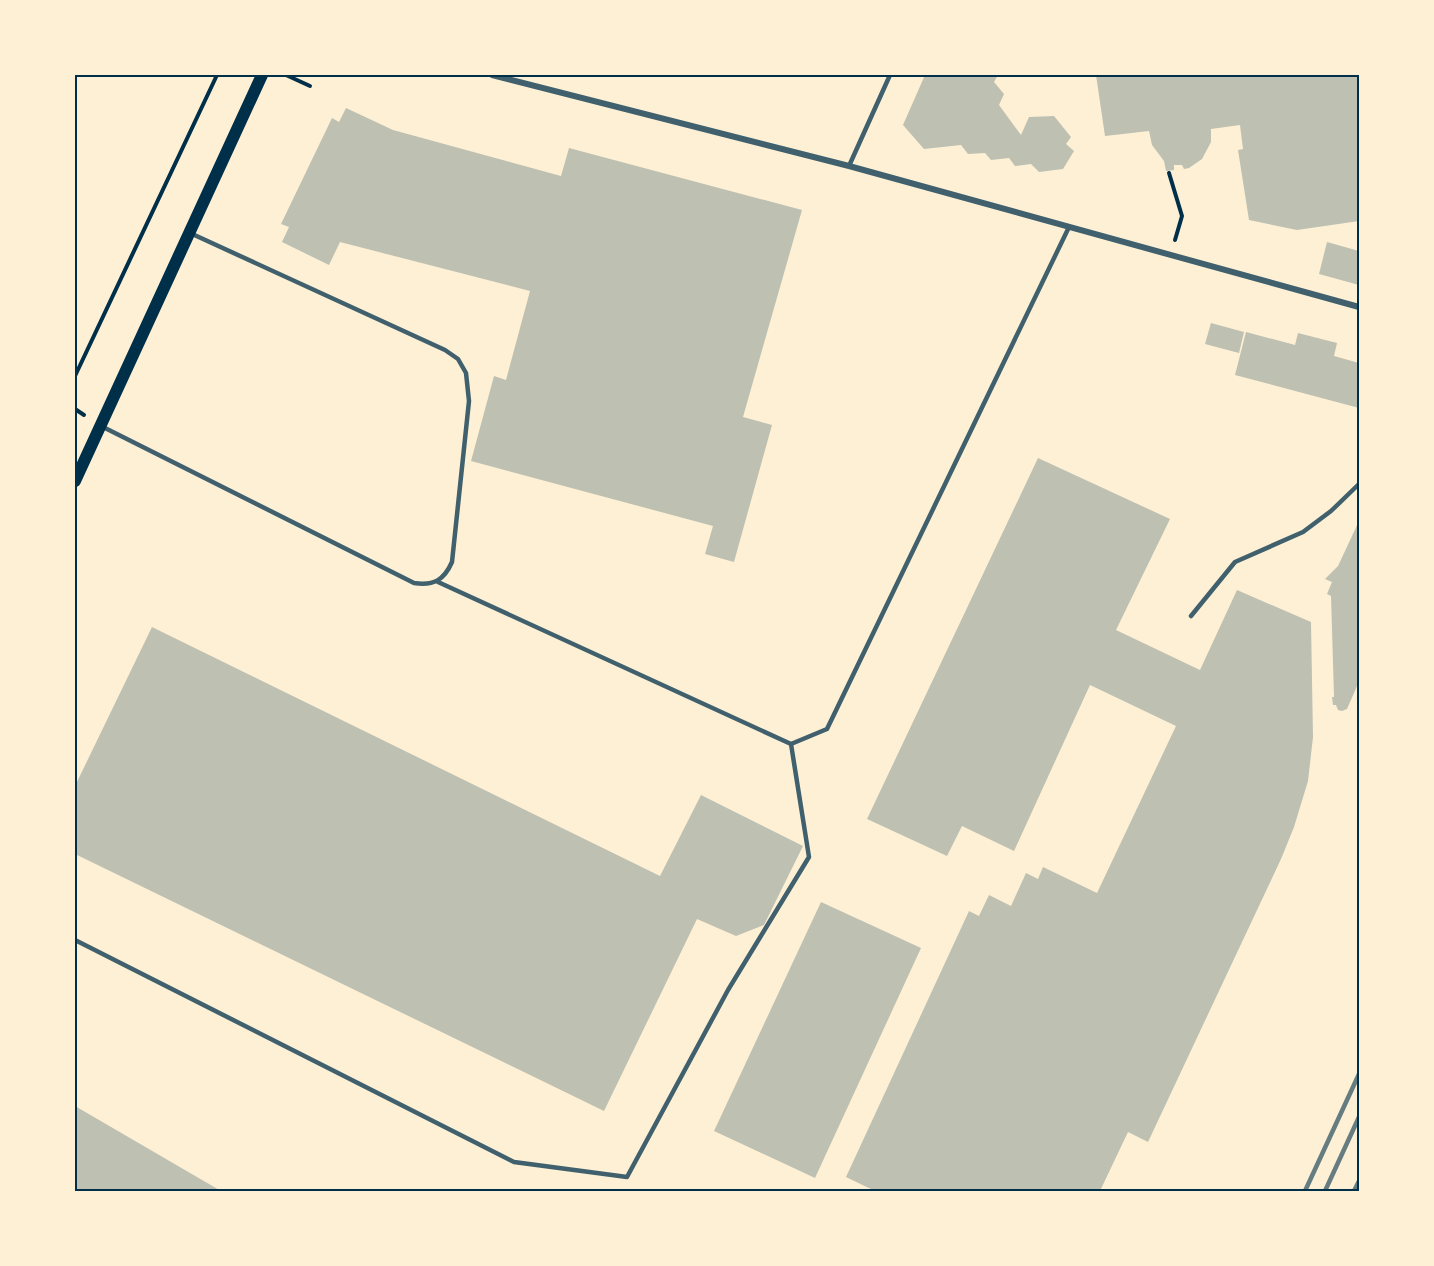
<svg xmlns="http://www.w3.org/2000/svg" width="1434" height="1266" font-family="Arial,sans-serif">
<rect width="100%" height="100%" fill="#fdf0d5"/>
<g fill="#bec0b2">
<path d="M925,75h73l-4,7 10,12 -5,11 22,30 8,-18 25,-1 17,21 -5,7 8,7 -11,18 -24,3 -8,-8 -16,2 -6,-8 -18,2 -6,-7 -17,1 -7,-9 -37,4 -21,-24z"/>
<path d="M1096,75h263v146l-62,9 -48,-10 -11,-70 5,-1 -3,-24 -29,4v13l-9,17 -13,9 -5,1 -2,-4h-8v5l-8,1 -2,-10 -12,-16 -3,-14 -44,5z"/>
<path d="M346,108l47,22 168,46 8,-28 233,62 -59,207 29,8 -38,137 -29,-8 8,-28 -242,-65 23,-85 12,4 24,-89 -190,-49 -11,23 -47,-23 7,-15 -8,-3 51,-106 7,4z"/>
<path d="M1327,242l32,9v34l-40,-11z"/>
<path d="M1211,323l33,9 -5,21 -34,-9z"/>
<path d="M1246,332l49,13 3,-12 39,10 -3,13 25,7v45l-124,-33z"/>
<path d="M1038,458l132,61 -54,111 84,40 37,-80 74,32 2,115 -5,44 -14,46 -13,32 -133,283 -20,-10 -28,59h-225l-29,-14 123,-266 10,5 10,-21 22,11 15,-33 12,6 5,-12 54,26 79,-167 -86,-41 -76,166 -52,-25 -15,30 -80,-37z"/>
<path d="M1359,521v166l-2,-1 -10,23 -5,2 -4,-1 -2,-5h-3l-1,-8h2l-3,-101 -4,-2 5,-12 -7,-3 13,-13z"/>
<path d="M152,627l508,249 41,-81 102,51 -39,79 -28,11 -39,-17 -93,192 -529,-257v-68z"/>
<path d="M821,902l100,46 -106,230 -101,-47z"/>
<path d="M75,1106l146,85h-146z"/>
</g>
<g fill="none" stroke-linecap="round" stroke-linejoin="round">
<g stroke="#003049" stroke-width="4">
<path d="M286,75l24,11"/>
<path d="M1169,173l13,43 -7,24"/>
<path d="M75,376l142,-301"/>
<path d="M75,409l9,6"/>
</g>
<g stroke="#3f606c" stroke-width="4.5">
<path d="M849,166l41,-91"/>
<path d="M101,426l313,157c20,3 30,-3 38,-21l17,-161 -3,-28 -8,-14 -13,-9 -255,-117"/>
<path d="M438,582l353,162 36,-15 242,-502"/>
<path d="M1191,616l44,-54 68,-30 28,-21 28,-27"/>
<path d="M75,940l439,222 113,15 101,-187 81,-133 -18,-113"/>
</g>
<path stroke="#3f606c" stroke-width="6" d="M492,75l357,91 510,141"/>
<path stroke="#003049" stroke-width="12" d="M75,481l187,-406"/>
<g stroke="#657d81" stroke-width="4.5">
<path d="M1305,1191l54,-117"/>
<path d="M1325,1191l34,-74"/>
<path d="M1354,1191l5,-10"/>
</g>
</g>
<rect width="1434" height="1266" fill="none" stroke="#fdf0d5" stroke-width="153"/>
<rect x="76" y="76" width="1282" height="1114" fill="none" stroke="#003049" stroke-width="2"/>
</svg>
